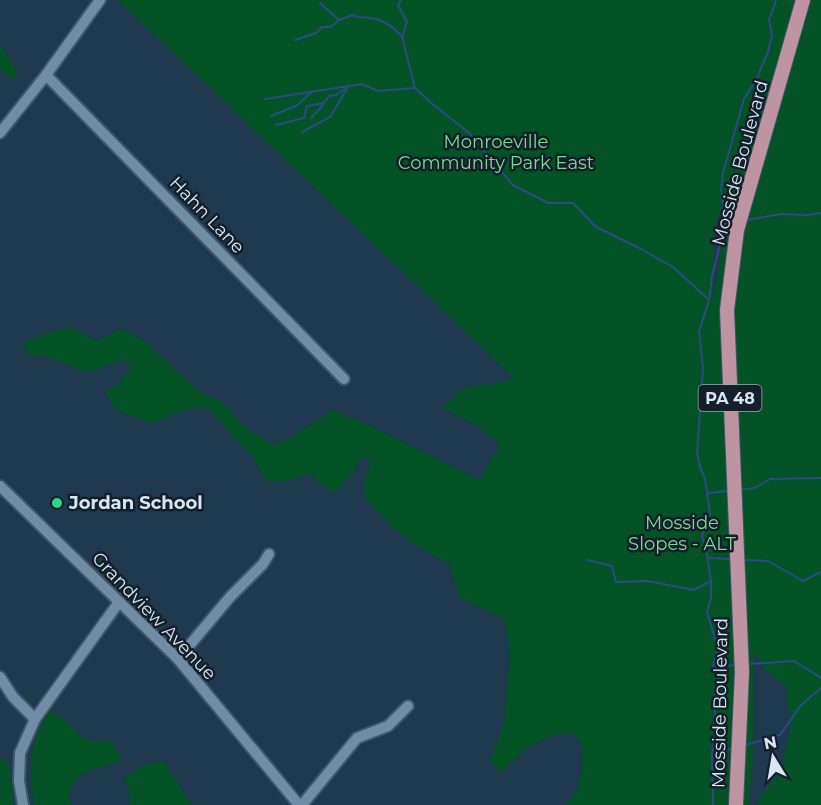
<svg xmlns="http://www.w3.org/2000/svg" width="821" height="805" font-family="Montserrat,sans-serif">
<rect width="100%" height="100%" fill="#1f394f"/>
<g fill="#035326" fill-rule="evenodd">
<path d="M118,0h703v805h-70h7l2,-8 21,-27 10,-45 -5,-38 -21,-18 -9,-15h-3l1,77 -5,74h-184c18,-15 17,-39 18,-60l-10,-11c-33,-2 -49,17 -71,38l-12,-10 14,-40 6,-66 -5,-37 -45,-21 -11,-34 -34,-19 -23,-18 -27,-29 -1,-15 7,-22 -11,-4 -7,15 -20,22 -22,-20 -24,7 -20,1 -14,-25 -19,-19 -11,-15 -17,-15 -21,1 -33,15 -37,-15 -9,-17 14,-9 12,-16 -7,-8 -38,13 -42,-16 -19,-2 -2,-12 19,-8 28,-7 25,14 26,-12 24,13 53,50 24,10 21,25 29,18 16,-6 44,-29c50,21 98,47 147,70l20,-36 -27,-21 -31,-15 22,-20 51,-9zM725,199l4,1 -16,105v-75z"/>
<path d="M0,44l15,24 2,13 -17,-11z"/>
<path d="M51,711c29,13 19,33 60,31l11,16c-13,12 -27,7 -41,17 -5,3 -9,11 -12,16l2,14h-37c-4,-33 -7,-67 17,-94z"/>
<path d="M8,759l6,46h-14v-44z"/>
<path d="M164,761l27,44h-61v-12l-6,-15 19,-13z"/>
</g>
<g fill="none" stroke-linecap="round" stroke-linejoin="round">
<g stroke="#2d4a87" stroke-width="2">
<path d="M401,0l-3,5 9,17 -5,15 13,51 15,14 39,31 44,52 35,18h25l23,24 43,21 34,19 36,33"/>
<path d="M320,3l19,17 13,-5c11,5 10,1 19,3 13,2 23,9 31,19"/>
<path d="M295,40l21,-7 6,-6h9l7,-6"/>
<path d="M265,99l97,-15 16,7 37,-3"/>
<path d="M271,116l25,-10 16,-14"/>
<path d="M311,118l12,-13"/>
<path d="M276,125l28,-7 3,-12 17,-3 5,-7 7,-1 12,-8"/>
<path d="M302,132l28,-15 17,-28"/>
<path d="M747,220l34,-6 27,1 13,-2"/>
<path d="M722,225l9,-2"/>
<path d="M741,490l14,-2 15,-9 51,-1"/>
<path d="M709,493l18,-2"/>
<path d="M709,558l21,1"/>
<path d="M587,560l25,6 4,16 32,-1 46,9 15,-8"/>
<path d="M745,560l23,1 35,20 18,-9"/>
<path d="M749,664l45,-3 27,17"/>
<path d="M714,667l21,-2"/>
<path d="M746,745l34,-10 21,-30 20,-17"/>
<path d="M712,754l20,-5"/>
<path d="M713,805l-1,-51 5,-29 -4,-24 6,-20 -6,-14 5,-18 -11,-37 4,-14v-17l-4,-27 -5,-18 8,-23 -5,-34 -5,-12 -3,-14 6,-85 -4,-36 10,-32 3,-24 6,-23 6,-40 -3,-24 2,-16 21,-74 13,-21 11,-26 4,-17 -3,-15 7,-20"/>
</g>
<defs>
<g id="minor">
<path d="M46,75l298,304"/>
<path d="M0,133l46,-58 54,-75"/>
<path d="M0,486l178,173 121,146"/>
<path d="M178,659l52,-62 33,-33 6,-10"/>
<path d="M0,677l13,20 22,22"/>
<path d="M23,805l-4,-24 1,-28 15,-34 84,-117"/>
<path d="M302,805l55,-67 31,-12 20,-20"/>
</g>
<path id="major" d="M736,805l6,-133 -15,-362 10,-80 66,-230"/>
</defs>
<use href="#minor" stroke="#40576a" stroke-width="14"/>
<use href="#major" stroke="#40576a" stroke-width="16"/>
<use href="#minor" stroke="#708da6" stroke-width="10"/>
<use href="#major" stroke="#bf94a2" stroke-width="14"/>
</g>
<circle fill="#2ad884" stroke="#141f29" stroke-width="2" cx="57" cy="503" r="6"/>
<g text-anchor="middle" stroke-width="5" stroke-linejoin="round" paint-order="stroke">
<rect fill="#141f29" stroke="#9caab7" stroke-width="1.5" x="698.5" y="385" width="63" height="26" rx="4.5"/>
<g font-size="16" font-weight="bold" fill="#d7e6f4">
<text x="730" y="404">PA 48</text>
</g>
<g font-size="18" fill="#7adc94" stroke="#141f29">
<text x="496" y="148">Monroeville<tspan x="496" dy="21">Community Park East</tspan></text>
<text x="682" y="529">Mosside<tspan x="682" dy="21">Slopes - ALT</tspan></text>
</g>
<g font-size="18" fill="#d7e6f4" stroke="#141f29">
<text transform="translate(740 163) rotate(-75)" y="6">Mosside Boulevard</text>
<text transform="translate(207 215) rotate(46)" y="6">Hahn Lane</text>
<text transform="translate(154 616) rotate(46)" y="6">Grandview Avenue</text>
<text transform="translate(720 703) rotate(-89)" y="6">Mosside Boulevard</text>
</g>
<g font-size="18" font-weight="bold" fill="#d7e6f4" stroke="#141f29" text-anchor="start">
<text x="69" y="509">Jordan School</text>
</g>
</g>
<g transform="translate(773 757) rotate(349)" stroke="#141f29" stroke-width="4.5" paint-order="stroke">
<path d="M0-4.5L10 22L0 15L-10 22Z" fill="#d7e6f4"/>
<text y="-9" font-size="16" font-weight="bold" text-anchor="middle" fill="#d7e6f4">N</text>
</g>
</svg>
